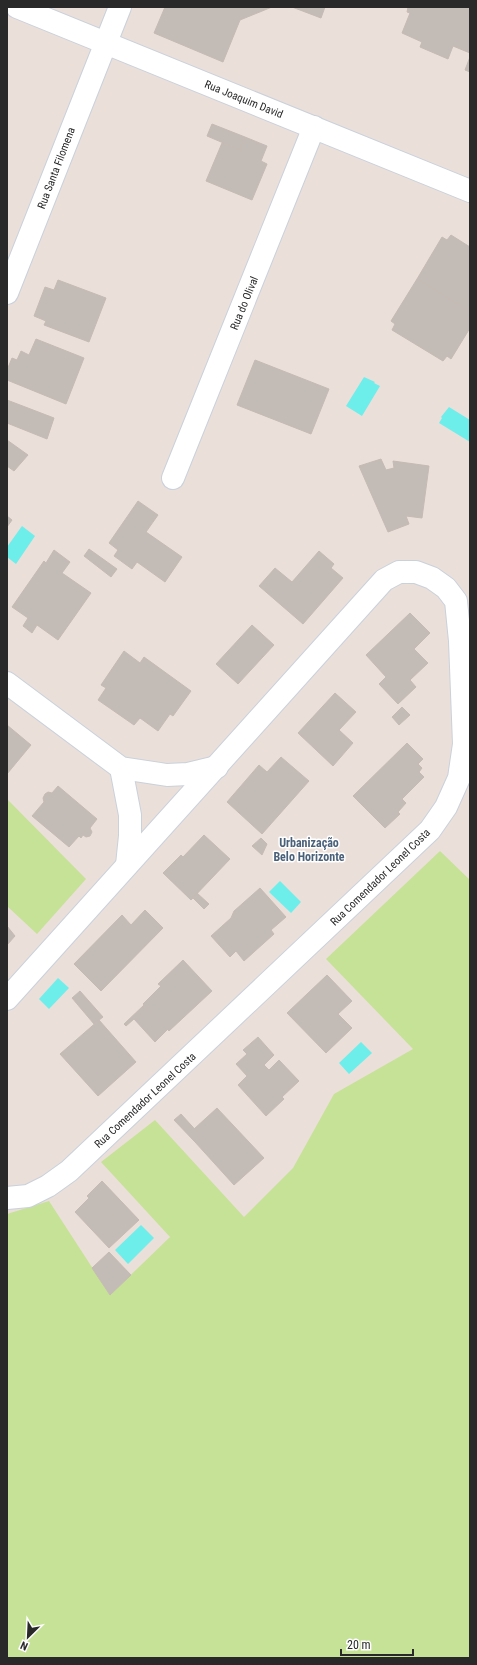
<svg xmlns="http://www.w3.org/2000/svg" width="477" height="1665" font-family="'Roboto Condensed',sans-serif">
<rect width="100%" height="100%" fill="#ebdfda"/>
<g fill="#c6e297">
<path d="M7,799l79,80 -49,55 -30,-28z"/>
<path d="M440,851l30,29v778h-463v-444l42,-13 61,94 60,-58 -69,-75 54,-42 89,97 49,-49 41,-74 79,-45 -87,-90z"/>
</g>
<g fill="#6deeeb">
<path d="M364,377l11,5 -1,1 6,3 -18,30 -16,-10z"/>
<path d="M449,407l21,13v22l-31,-19 3,-5 -1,-1z"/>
<path d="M22,526l13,10 -19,28 -9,-7v-10z"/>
<path d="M280,881l21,21 -10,11 -22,-21z"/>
<path d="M58,978l11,10 -20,21 -10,-10z"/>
<path d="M361,1042l11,11 -23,21 -10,-11z"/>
<path d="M141,1225l13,13 -26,26 -13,-14z"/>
</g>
<g fill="#c3bbb6" stroke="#c6bbb4">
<path d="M165,7h107l-32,13 -17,42 -69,-29z"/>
<path d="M292,7h33l-4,11z"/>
<path d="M408,7h62v46l-17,-7 -5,13 -28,-12 2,-5 -20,-9 8,-20 -3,-1z"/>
<path d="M470,57v15l-5,-2z"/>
<path d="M212,124l33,13 -5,13 -33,-14z"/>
<path d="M245,137l22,9 -6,15 6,3 -15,36 -46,-19 16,-38 18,7z"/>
<path d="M451,235l19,12v65l-53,-33 25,-42 5,3z"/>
<path d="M417,279l53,33v16l-19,31 -4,-3 -4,5 -51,-31 3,-6 -4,-3z"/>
<path d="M58,280l48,18 -17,44 -45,-17 2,-4 -12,-5 11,-29 9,3z"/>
<path d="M36,339l48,19 -18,46 -59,-24v-10l5,-12 5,2 4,-9 8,4z"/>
<path d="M255,360l74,29 -18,45 -74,-29z"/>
<path d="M7,400l47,18 -7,21 -40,-16z"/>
<path d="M7,440l21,15 -14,16 -7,-5z"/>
<path d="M381,459l5,11 8,-2 -1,-7 36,5 -7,52 -16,-2 3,8 -21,8 -29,-66z"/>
<path d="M138,501l20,14 -12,17 36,25 -17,25 -28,-20 -5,7 -18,-13 4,-6 -9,-7z"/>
<path d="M7,516l5,4 -5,7z"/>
<path d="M89,549l28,20 -6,8 -27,-21z"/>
<path d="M54,550l16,12 -8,11 29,20 -33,47 -21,-15 -5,8 -9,-7 5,-8 -16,-11 32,-46 2,2z"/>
<path d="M319,551l15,13 -3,4 12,10 -40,46 -44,-38 16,-18 17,14z"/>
<path d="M410,613l20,20 -16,16 14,14 -18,17 6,7 -18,17 -19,-20 7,-7 -20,-22z"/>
<path d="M252,625l22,20 -36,39 -22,-20z"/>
<path d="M124,651l16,12 4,-6 47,34 -18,25 -3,-2 -12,17 -18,-13 -6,7 -36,-25 8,-12 -5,-3z"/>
<path d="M335,693l21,19 -17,18 14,13 -20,23 -35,-33z"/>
<path d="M402,707l8,8 -11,10 -7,-8z"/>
<path d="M7,725l24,20 -24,29z"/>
<path d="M407,743l16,16 -5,5 4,4 -3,4 5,5 -22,22 4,4 -8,9 2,2 -15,14 -32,-32z"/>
<path d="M281,757l28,24 -47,53 -35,-32 32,-37 8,7z"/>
<path d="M58,786l39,33 -7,9 2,4 -2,4 -4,1 -3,-2 -2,3 -2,-2 -10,11 -37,-31 12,-14 -1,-4 2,-4 3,-2 4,1z"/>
<path d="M204,835l26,24 -39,41 -28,-27 18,-18 2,2z"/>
<path d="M261,838l6,6 -5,11 -10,-9z"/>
<path d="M260,888l26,29 -15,13 3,4 -30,27 -8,-10 -6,6 -19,-21 20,-18 3,-7z"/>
<path d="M197,893l12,11 -5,5 -11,-11z"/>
<path d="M145,910l18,18 -62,63 -27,-27 48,-49 9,10z"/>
<path d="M7,926l8,10 -8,9z"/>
<path d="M183,960l29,31 -43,40 -26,-27 18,-18 -3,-2z"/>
<path d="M327,975l25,26 -14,13 14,14 -26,25 -39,-40z"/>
<path d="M80,991l23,26 -9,7 -22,-26z"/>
<path d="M144,1005l24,24 -13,13 -21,-23 -8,7 -2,-2z"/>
<path d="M99,1020l37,42 -38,34 -38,-42z"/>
<path d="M258,1037l16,18 -10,10 5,5 10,-10 20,21 -17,16 2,2 -18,17 -28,-31 9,-9 -11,-12 11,-10 -4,-4z"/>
<path d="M217,1108l47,50 -30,27 -39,-43 6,-6 -7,-7z"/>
<path d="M181,1114l20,22 -6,6 -21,-22z"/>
<path d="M102,1181l37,39 -30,28 -34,-36 14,-14 -2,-2z"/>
<path d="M109,1252l22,23 -21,20 -18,-27z"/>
</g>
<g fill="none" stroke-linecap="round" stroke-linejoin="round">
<defs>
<g id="minor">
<path d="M17,7l453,184"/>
<path d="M7,293l113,-286"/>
<path d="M173,478l141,-351"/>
<path d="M7,683l114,85 46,7 21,-1 29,-7"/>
<path d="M121,768l9,47v21l-3,29"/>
<path d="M7,999l377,-419 15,-8h17l16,6 14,10 10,13 4,40 4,103 -5,34 -13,29 -16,23 -361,341 -21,15 -20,10 -21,2"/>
</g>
</defs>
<use href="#minor" stroke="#c9d1db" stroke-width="24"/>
<use href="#minor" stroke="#fff" stroke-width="22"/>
</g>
<g text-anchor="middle" stroke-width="3" stroke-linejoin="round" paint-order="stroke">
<g font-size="11" fill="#292929" stroke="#fff">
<text transform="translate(244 99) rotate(22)" y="4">Rua Joaquim David</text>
<text transform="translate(56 168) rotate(-69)" y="4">Rua Santa Filomena</text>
<text transform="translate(244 303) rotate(-68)" y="4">Rua do Olival</text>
<text transform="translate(380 877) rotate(-44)" y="4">Rua Comendador Leonel Costa</text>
<text transform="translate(145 1100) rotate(-43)" y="4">Rua Comendador Leonel Costa</text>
</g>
<g font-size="12" font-weight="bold" fill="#4a6079" stroke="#fff">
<text x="309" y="847">Urbanização<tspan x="309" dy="14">Belo Horizonte</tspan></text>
</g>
</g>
<rect width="477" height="1665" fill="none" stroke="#292929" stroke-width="16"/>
<g transform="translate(28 1637) rotate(204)" stroke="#ffffff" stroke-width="3" paint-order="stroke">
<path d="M0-3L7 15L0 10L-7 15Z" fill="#292929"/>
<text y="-6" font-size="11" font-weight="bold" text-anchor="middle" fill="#292929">N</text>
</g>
<path d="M341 1649v6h72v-6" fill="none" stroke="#292929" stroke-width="2"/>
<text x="347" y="1649" font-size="12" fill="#292929" stroke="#ffffff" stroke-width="3" paint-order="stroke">20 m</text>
</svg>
